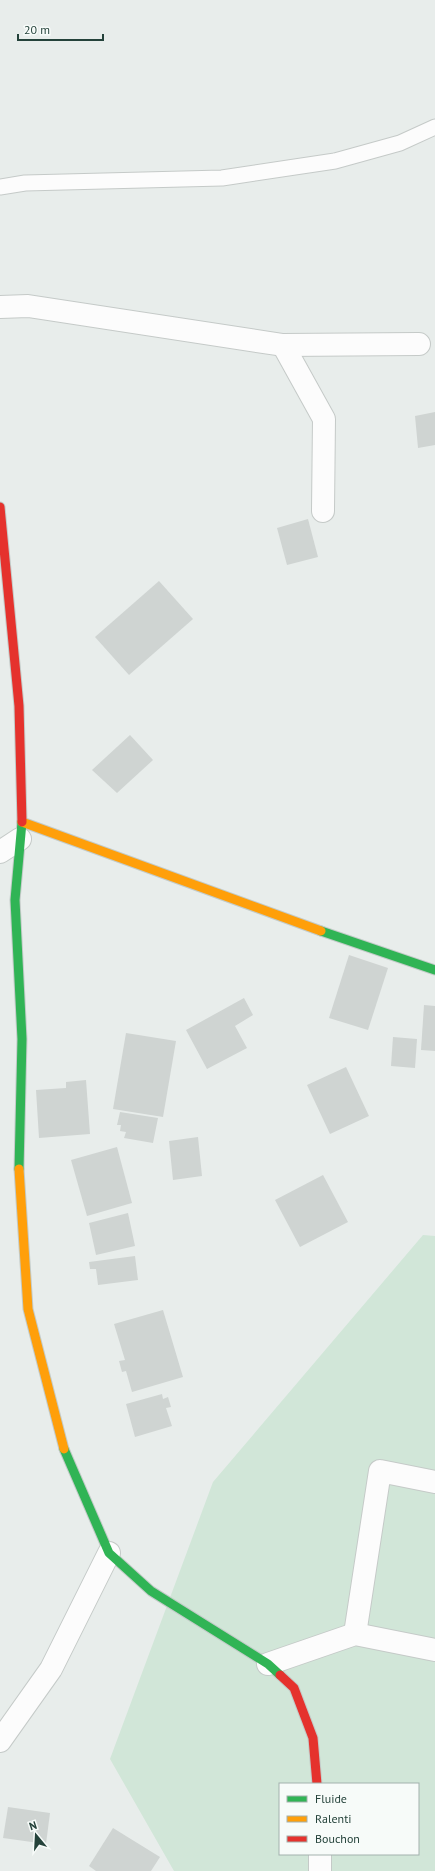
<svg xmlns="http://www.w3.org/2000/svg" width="435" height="1871" font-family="'PT Sans',sans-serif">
<rect width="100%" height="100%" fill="#e8edeb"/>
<path fill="#d1e6d8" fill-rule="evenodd" d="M423,1235l12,1v635h-261l-64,-112 103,-277zM280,1784h138v70h-138z"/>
<g fill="#cfd4d2">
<path d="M435,412v33l-17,3 -3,-32z"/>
<path d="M308,519l10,38 -31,8 -10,-37z"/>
<path d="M159,581l34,38 -64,56 -34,-38z"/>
<path d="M130,735l23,25 -36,33 -25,-23z"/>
<path d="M349,955l39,13 -20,62 -39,-12z"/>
<path d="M244,998l9,17 -18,11 12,22 -40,21 -21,-39z"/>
<path d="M424,1005l11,1v45l-14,-1z"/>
<path d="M126,1033l50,8 -13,76 -50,-8z"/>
<path d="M393,1037l24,2 -2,29 -24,-2z"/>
<path d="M346,1067l23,49 -39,18 -23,-49z"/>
<path d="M86,1080l4,54 -51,4 -3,-48 30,-2v-6z"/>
<path d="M120,1112l38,6 -5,25 -29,-5 2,-6 -6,-1 1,-6h-4z"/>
<path d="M198,1137l4,39 -29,4 -4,-39z"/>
<path d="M117,1147l15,56 -45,13 -16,-56z"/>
<path d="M323,1175l25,47 -48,25 -25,-47z"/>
<path d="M128,1213l7,33 -39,9 -7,-32z"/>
<path d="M135,1256l3,24 -40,5 -2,-16h-6l-1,-7z"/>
<path d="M163,1310l20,67 -51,15 -6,-21 -4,1 -3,-11 6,-1 -11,-36z"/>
<path d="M162,1394l1,5 5,-2 3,10 -5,1 6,18 -37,11 -9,-33z"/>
<path d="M8,1807l42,6 -4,31 -43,-6z"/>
<path d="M113,1828l47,29 -9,14h-55l-7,-5z"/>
</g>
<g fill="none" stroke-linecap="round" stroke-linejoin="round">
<defs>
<path id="lane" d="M0,187l25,-4 197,-5 113,-17 65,-18 35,-16"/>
<g id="street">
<path d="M0,307l28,-1 255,39 136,-1"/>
<path d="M283,345l41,74 -1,92"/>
<path d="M0,852l20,-13"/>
<path d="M355,1634l25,-163 55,11"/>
<path d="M268,1664l87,-30 80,16"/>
<path d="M0,1741l51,-72 58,-116"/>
<path d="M320,1854v17"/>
</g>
<g id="fast">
<path d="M321,931l114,39"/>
<path d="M19,1169l3,-130 -7,-139 7,-78"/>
<path d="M64,1449l45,104 42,38 117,73 12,11"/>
</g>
<g id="slow">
<path d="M22,822l299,109"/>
<path d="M19,1169l9,140 36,140"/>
</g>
<g id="jam">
<path d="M0,507l19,199 3,116"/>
<path d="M280,1675l14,13 19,50 4,46"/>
</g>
</defs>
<use href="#lane" stroke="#c5cac8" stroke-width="17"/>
<use href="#street" stroke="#c5cac8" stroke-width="24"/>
<use href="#fast" stroke="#c3cbc8" stroke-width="11"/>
<use href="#slow" stroke="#c3cbc8" stroke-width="11"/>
<use href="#jam" stroke="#c3cbc8" stroke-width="11"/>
<use href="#lane" stroke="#fcfcfc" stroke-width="15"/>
<use href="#street" stroke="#fcfcfc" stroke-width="22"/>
<use href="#fast" stroke="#30b455" stroke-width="9"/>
<use href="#slow" stroke="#ff9f0a" stroke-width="9"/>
<use href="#jam" stroke="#e5322d" stroke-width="9"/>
</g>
<rect x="279" y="1783" width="140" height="72" fill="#f7fbf9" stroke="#a3b1ad"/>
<rect x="287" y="1796" width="20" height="6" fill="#30b455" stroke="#a3b1ad"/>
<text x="315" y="1803" font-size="12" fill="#24423a">Fluide</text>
<rect x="287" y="1816" width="20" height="6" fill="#ff9f0a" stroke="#a3b1ad"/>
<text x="315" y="1823" font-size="12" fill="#24423a">Ralenti</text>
<rect x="287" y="1836" width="20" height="6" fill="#e5322d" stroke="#a3b1ad"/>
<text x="315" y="1843" font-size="12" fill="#24423a">Bouchon</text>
<g transform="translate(36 1835) rotate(342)" stroke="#f7fbf9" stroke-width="3" paint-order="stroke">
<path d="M0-3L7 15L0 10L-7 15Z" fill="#24423a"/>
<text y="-6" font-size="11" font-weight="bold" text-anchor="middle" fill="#24423a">N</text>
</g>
<path d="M18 34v6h85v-6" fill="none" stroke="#24423a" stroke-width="2"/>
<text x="24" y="34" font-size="12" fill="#24423a" stroke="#f7fbf9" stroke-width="3" paint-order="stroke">20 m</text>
</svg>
